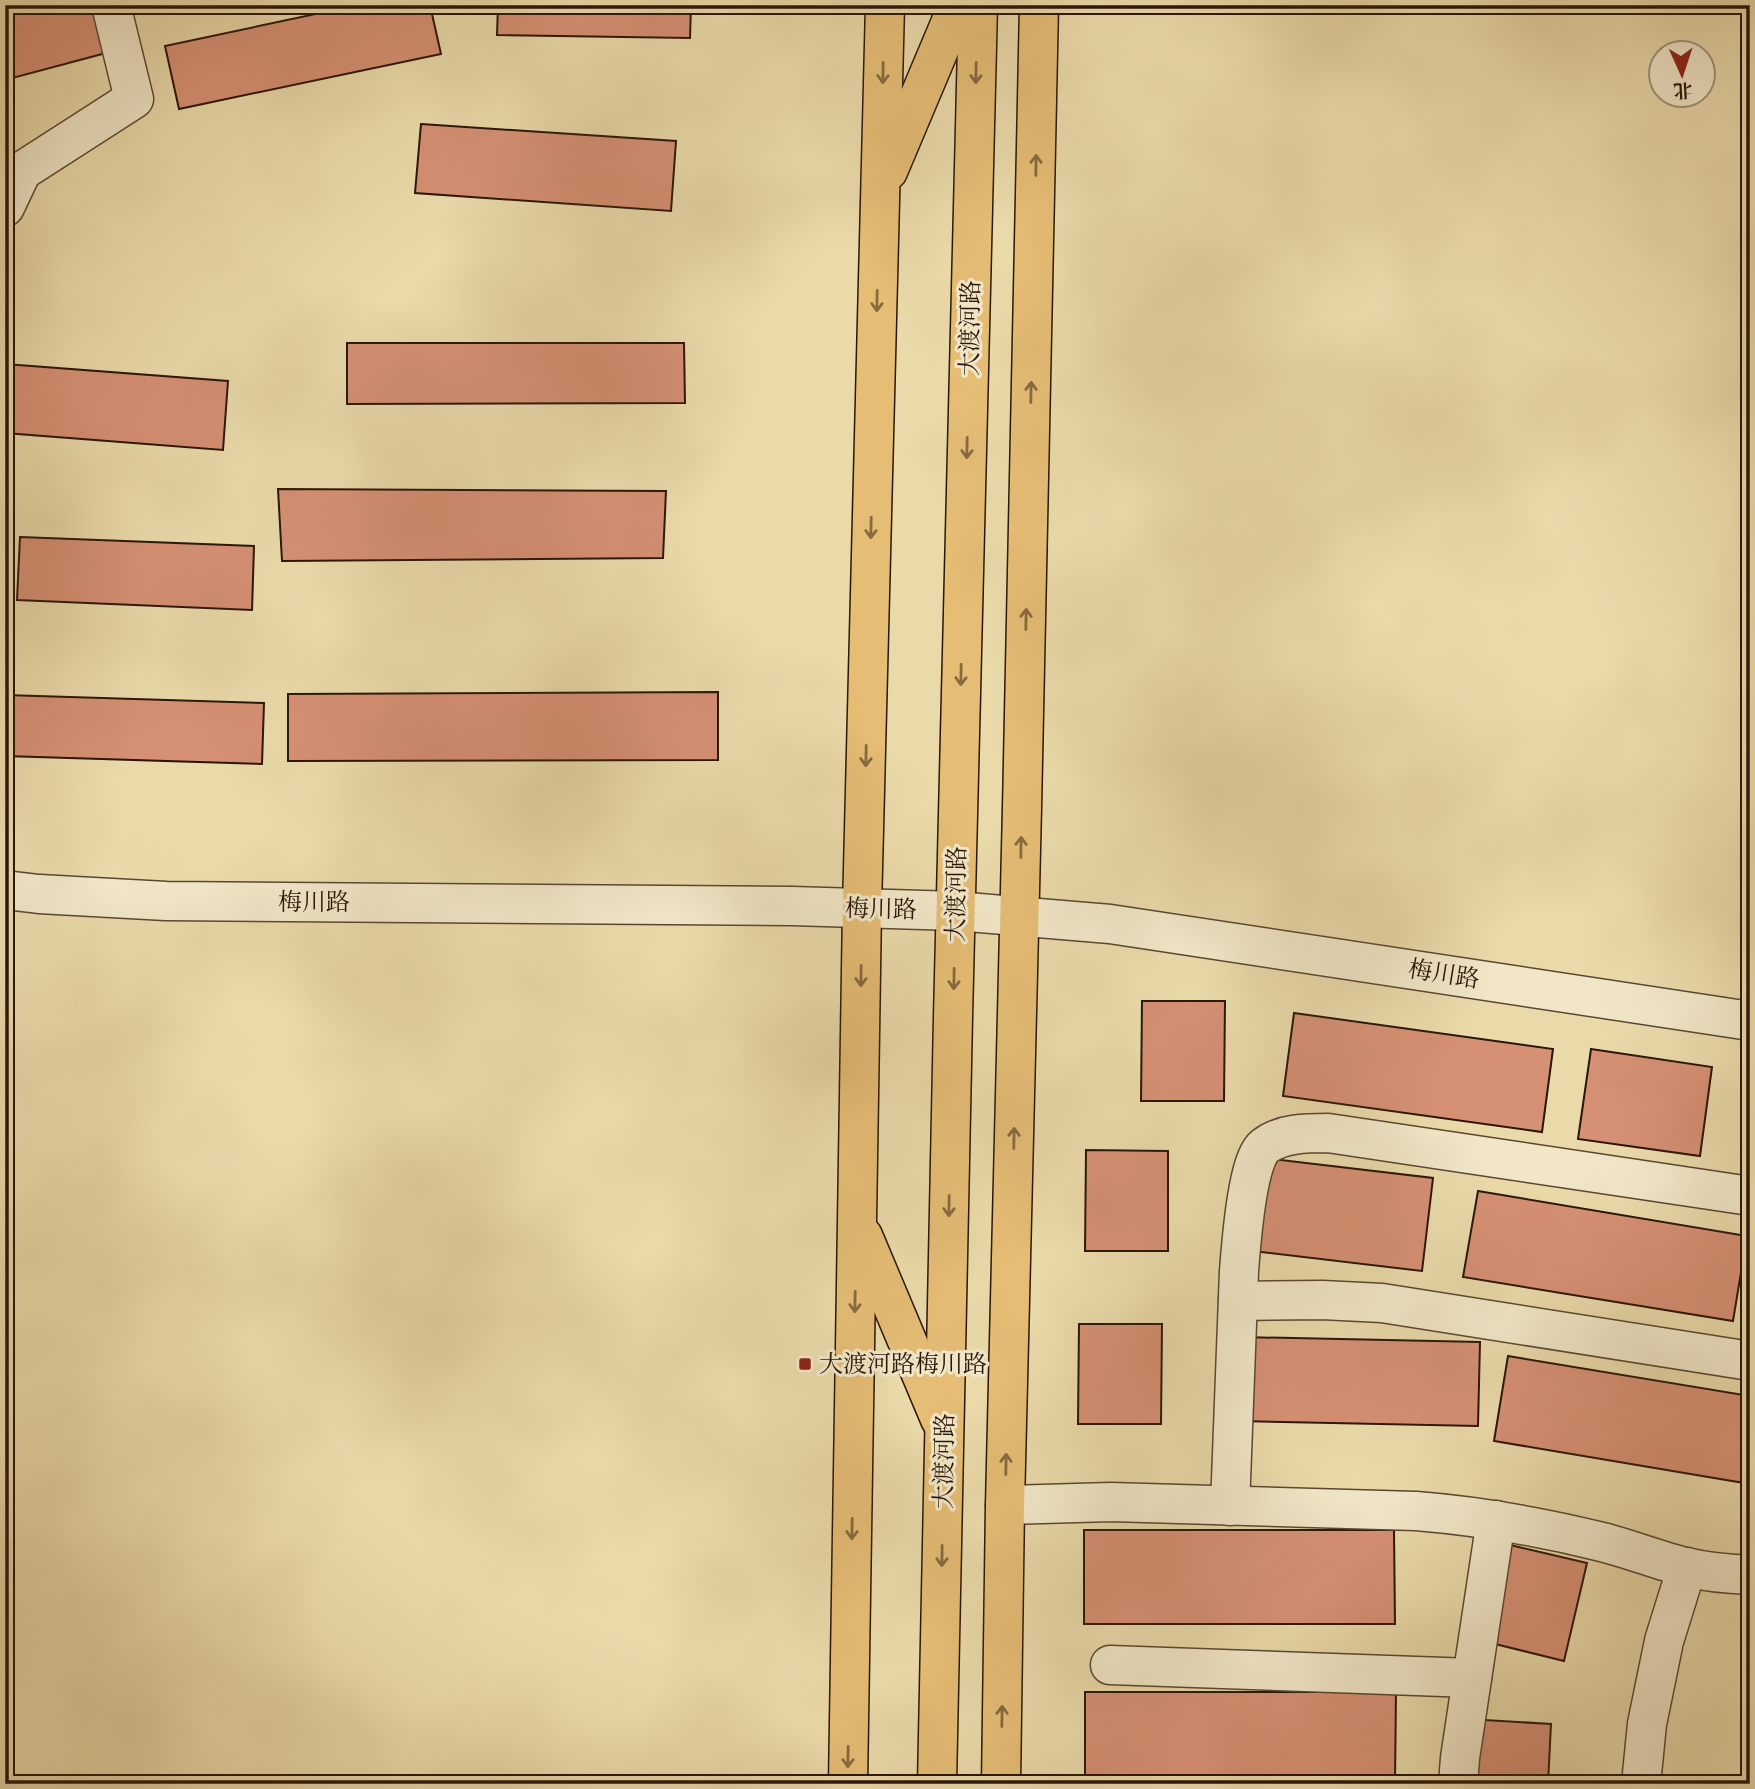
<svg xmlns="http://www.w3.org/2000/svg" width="1755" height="1789" font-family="'Old Standard TT','Noto Serif SC',serif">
<rect width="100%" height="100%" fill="#eadaaa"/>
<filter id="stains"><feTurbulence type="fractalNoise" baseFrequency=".00286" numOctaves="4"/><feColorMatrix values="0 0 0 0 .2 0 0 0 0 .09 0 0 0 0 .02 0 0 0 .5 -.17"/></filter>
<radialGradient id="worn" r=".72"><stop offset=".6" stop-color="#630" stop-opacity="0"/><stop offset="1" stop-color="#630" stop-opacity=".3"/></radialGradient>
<g fill="#d69074" stroke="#2a1609" stroke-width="2">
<path d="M30,5h63l13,48 -101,27v-68z"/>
<path d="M358,5h72l11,49 -262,55 -14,-63z"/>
<path d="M498,5h193l-1,33 -193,-3z"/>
<path d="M421,124l255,17 -5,70 -256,-18z"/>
<path d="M347,343h337l1,60 -338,1z"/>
<path d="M5,364l223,17 -5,69 -218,-17z"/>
<path d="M278,489l388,2 -3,67 -381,3z"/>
<path d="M20,537l234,9 -2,64 -235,-10z"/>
<path d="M718,692v68l-430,1v-67z"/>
<path d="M5,695l259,8 -2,61 -257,-8z"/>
<path d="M1142,1001h83l-1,100h-83z"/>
<path d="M1294,1013l259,36 -11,83 -259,-36z"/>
<path d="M1591,1049l121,18 -12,89 -122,-17z"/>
<path d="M1086,1150l82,1v100h-83z"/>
<path d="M1264,1158l169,20 -11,93 -169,-20z"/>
<path d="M1478,1191l269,45 -14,85 -270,-44z"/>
<path d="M1079,1324h83l-1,100h-83z"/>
<path d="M1242,1337l238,5 -2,84 -238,-5z"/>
<path d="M1508,1356l242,40v88l-256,-43z"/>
<path d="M1084,1530h310l1,94h-311z"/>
<path d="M1506,1544l81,19 -23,98 -81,-20z"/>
<path d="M1085,1692h311l-1,92h-310z"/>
<path d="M1468,1719l83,5 -3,60h-83z"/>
</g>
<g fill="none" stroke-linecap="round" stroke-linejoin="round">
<defs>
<g id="minor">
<path d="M5,207l17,-36 112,-72 -23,-94"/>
<path d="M5,890l34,4 127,7 626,5 164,5 154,13 640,97"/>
<path d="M1238,1301l84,-1 60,3 368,58"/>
<path d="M1005,1505l106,-3 305,9c63,5 125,16 186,31 28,7 55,18 83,25 21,5 43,7 65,8"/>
<path d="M1230,1506l9,-235c2,-24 8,-113 26,-125 17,-13 42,-13 63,-13l422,63"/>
<path d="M1110,1665l362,13"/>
<path d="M1458,1784l2,-26 36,-238"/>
<path d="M1641,1784l6,-60 17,-83 23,-74"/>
</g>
<g id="major">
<path d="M888,171l70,-166"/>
<path d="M863,1236l77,183"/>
<path d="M848,1784l14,-876 23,-903"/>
<path d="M937,1784l16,-767 25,-1012"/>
<path d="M1001,1784l4,-279 17,-697 17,-803"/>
</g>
</defs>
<use href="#minor" stroke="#5a4731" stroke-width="41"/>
<use href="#major" stroke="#2a1609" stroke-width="41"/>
<use href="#minor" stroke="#f1e7c8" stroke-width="38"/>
<use href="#major" stroke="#e5bd75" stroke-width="38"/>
</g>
<defs><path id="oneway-shaft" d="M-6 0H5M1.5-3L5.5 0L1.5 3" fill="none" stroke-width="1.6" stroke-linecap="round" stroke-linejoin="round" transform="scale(1.75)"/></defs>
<g stroke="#886a3f">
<use href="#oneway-shaft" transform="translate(883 73) rotate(91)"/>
<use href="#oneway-shaft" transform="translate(976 73) rotate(91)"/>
<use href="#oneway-shaft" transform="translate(1036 165) rotate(-89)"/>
<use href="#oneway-shaft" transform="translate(877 301) rotate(91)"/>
<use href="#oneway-shaft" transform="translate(1031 392) rotate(-89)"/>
<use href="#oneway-shaft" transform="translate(967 448) rotate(91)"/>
<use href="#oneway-shaft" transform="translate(871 528) rotate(91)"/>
<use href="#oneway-shaft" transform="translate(1026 619) rotate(-89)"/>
<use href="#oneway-shaft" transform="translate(961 675) rotate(91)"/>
<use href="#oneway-shaft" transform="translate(866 756) rotate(91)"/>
<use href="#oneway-shaft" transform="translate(1021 847) rotate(-89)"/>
<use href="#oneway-shaft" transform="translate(861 976) rotate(91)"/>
<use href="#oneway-shaft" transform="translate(954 979) rotate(91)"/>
<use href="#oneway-shaft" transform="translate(1014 1138) rotate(-89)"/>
<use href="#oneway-shaft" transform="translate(949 1206) rotate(91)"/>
<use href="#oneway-shaft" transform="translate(855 1302) rotate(91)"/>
<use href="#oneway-shaft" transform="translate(1006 1464) rotate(-89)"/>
<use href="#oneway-shaft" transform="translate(852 1529) rotate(91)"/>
<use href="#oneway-shaft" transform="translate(942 1556) rotate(91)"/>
<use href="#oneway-shaft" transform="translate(1002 1716) rotate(-89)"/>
<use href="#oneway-shaft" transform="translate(848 1757) rotate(91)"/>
</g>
<rect fill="#8f2418" stroke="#f1e7c8" stroke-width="2.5" x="798" y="1357" width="14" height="14" rx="3.5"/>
<g text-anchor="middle" stroke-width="6" stroke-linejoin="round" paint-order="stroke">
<g font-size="24" fill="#2a1609" stroke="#f1e7c8">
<text transform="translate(970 328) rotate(-89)" y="8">大渡河路</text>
<text transform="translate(956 894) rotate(-89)" y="8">大渡河路</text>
<text x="314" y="910">梅川路</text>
<text transform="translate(881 909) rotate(1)" y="8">梅川路</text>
<text transform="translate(1444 974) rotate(9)" y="8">梅川路</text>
<text transform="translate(944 1461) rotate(-89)" y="8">大渡河路</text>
</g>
<g font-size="24" fill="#2a1609" stroke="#f1e7c8" text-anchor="start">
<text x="819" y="1372">大渡河路梅川路</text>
</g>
</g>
<rect width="1755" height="1789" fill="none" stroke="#eadaaa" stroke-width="28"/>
<rect x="7" y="7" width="1741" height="1775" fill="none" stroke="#2a1609" stroke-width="3.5"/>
<rect x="14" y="14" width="1727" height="1761" fill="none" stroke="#2a1609" stroke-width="2"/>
<g transform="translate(1682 74) rotate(177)"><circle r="33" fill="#f1e7c8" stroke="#a1937c" stroke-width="2"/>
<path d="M0-5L12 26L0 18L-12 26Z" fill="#8f2418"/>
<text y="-10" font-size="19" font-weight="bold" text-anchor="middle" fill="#2a1609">北</text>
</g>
<rect width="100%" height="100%" filter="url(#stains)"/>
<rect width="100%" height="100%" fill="url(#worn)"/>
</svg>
